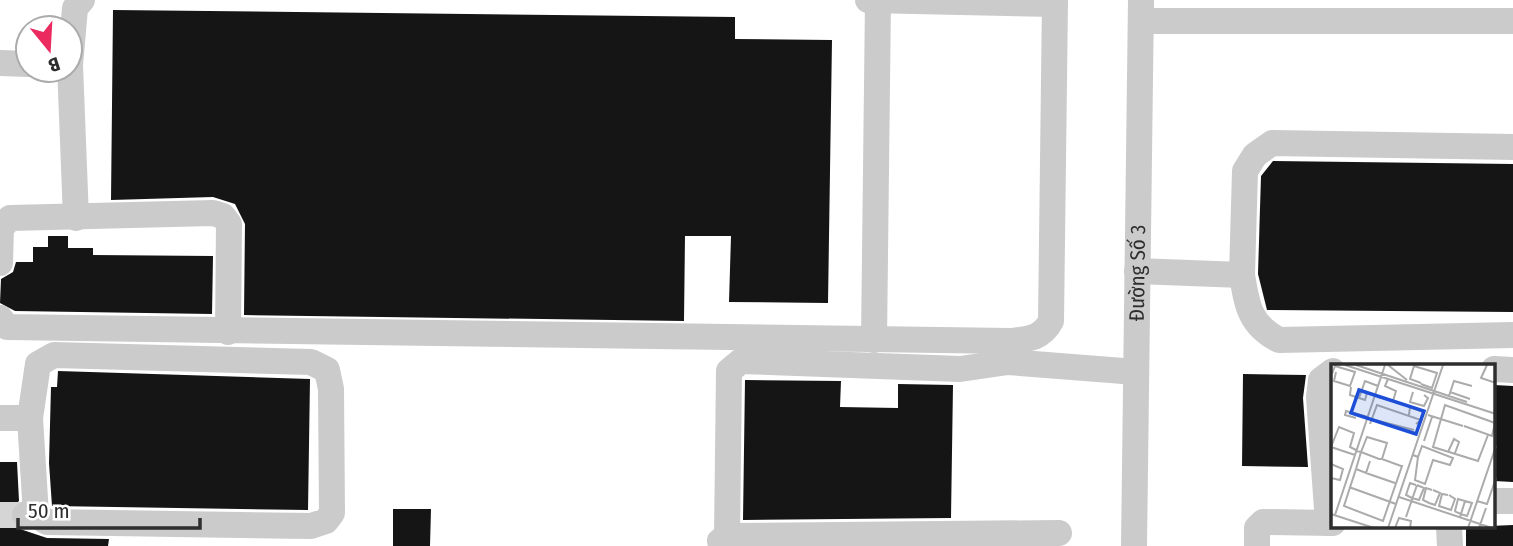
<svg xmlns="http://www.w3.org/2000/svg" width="1513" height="546" font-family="'Fira Sans Condensed',sans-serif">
<rect width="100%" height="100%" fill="#fff"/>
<g fill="#151515">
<path d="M113,10l622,7v22l97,1 -4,263 -99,-1 2,-66h-46l-1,85 -440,-6 1,-91 -10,-20 -22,-7 -102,3z"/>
<path d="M1273,161l240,3v148l-246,-2 -9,-36 3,-98z"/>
<path d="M48,236h20v12h25v7l120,1 -1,58 -197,-3 -15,-8 1,-24 12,-7 3,-10h17v-15h15z"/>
<path d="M58,371l252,8 -2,131 -256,-4 -3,-43 2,-76h6z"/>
<path d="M1243,374l63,1 -3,23 5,69 -66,-1z"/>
<path d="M745,380l96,1 -1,26 58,1v-24l55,1 -2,133 -208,2z"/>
<path d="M1494,385l19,1v96l-19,-1z"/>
<path d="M0,462h17l2,39 -7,6 -3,7 8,14 30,10 62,1 -1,7h-108z"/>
<path d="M393,509h38l-1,37h-37z"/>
<path d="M1513,525v21h-47v-19z"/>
</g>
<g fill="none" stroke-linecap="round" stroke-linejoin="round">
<path stroke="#d5d5d5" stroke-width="26" stroke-dasharray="26 13" stroke-linecap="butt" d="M0,515h25"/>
<g stroke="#cbcbcb" stroke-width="26">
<path d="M868,0l187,4"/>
<path d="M1141,21h372"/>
<path d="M0,63l28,1"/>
<path d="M70,65l6,153"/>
<path d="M70,65l5,-57 7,-8"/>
<path d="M0,263l1,-35 9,-10 203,-5 10,3 6,8 -1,108"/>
<path d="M1137,271l105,4 3,-104 10,-16 17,-12 241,4"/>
<path d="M1242,275c5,31 8,50 37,65l234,-5"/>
<path d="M0,318l7,9 1004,14c18,-2 31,-3 40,-20l4,-321"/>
<path d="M874,340l4,-340"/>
<path d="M1494,369l19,1"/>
<path d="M0,418h30"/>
<path d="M1494,501h19"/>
<path d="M25,515h11l11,7 264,4 15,-5 6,-8 -1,-124 -4,-19 -16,-8 -257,-7 -16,9 -8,54 6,97"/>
<path d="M1328,523l-9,-126 2,-17 12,-9"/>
<path d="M1449,527l1,19"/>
<path d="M727,536l2,-165 12,-10 219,8 48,-7 128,10"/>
<path d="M721,546l-1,-5 7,-5 332,-3"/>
<path id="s1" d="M1134,546l7,-546"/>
<path d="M1257,546v-18l6,-6 70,1"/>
</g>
</g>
<g text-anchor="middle" stroke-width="7" stroke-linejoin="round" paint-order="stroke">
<g font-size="21" fill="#2e2e2e" stroke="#fff">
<text dy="7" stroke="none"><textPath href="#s1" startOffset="273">Đường Số 3</textPath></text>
</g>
</g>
<g transform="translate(1331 364)">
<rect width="164" height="164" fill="#fff"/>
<path fill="none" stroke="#ababab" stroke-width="2" d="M14,1l151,49M25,1l111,37M57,1l19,15M156,1l-6,13 15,5M1,10l3,-8 20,6 -5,14 -16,-5 2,-9M90,19l-11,-4 4,-13 23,7 -5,15 -11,-4M20,23l-1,8 15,5 2,-7M82,28l-3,10 14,4 4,-8 -4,-3M119,28l20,7M118,32l5,-15 18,5M47,33l15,4 3,-10 -11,-5 3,-7M28,34l6,-17 13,5M78,51l1,-8 13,5M97,51l35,11M25,54l-11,-3 1,-4 22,6M40,55l43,11M39,60l7,-19 44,15 -5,4M133,62l28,10 3,-13 -50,-18 -12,42 45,14 10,-26M93,77l8,-24M0,83l8,-20 15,6 -4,14 6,3M0,83l24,8M25,87l5,1 18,7h3l19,7h1l-19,55 -39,-15 12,-37 5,-17 6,-15 20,6 -5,16M117,88l6,-13 5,3 -4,11M82,91l5,2 -3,23 10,4 8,-24 17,5 3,-7 -31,-12 -4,11M0,100l12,5 -3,11 -9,-2M25,105l10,4 4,-12M35,109l29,10M18,123l47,17M68,133l93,31M81,134l7,2 5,-12 -7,-3M81,134l-6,-3 4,-12 6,2M146,137l10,3 9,-26M98,139l6,2 5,-12 -7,-3M98,139l-6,-3 3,-12 6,2M114,144l6,2 4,-11 -6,-4M114,144l-6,-2 3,-12 6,1M0,150l43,14M4,151l50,-150M75,153l11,-32M129,153l1,-3 4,-13 7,2 -5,13 -6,-2 -5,-2 -1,-1 3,-12 7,2M57,164l55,-163M64,164l4,-10 12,3 -1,7M137,164l28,-82M148,164l7,-20"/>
<path fill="#1d4ed8" fill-opacity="0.15" stroke="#1d4ed8" stroke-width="3.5" d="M28,26l65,21 -8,23 -65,-21z"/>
<rect width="164" height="164" fill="none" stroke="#2e2e2e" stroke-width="3.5"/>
</g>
<g transform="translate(49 49) rotate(162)"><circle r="33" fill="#ffffff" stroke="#ababab" stroke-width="2"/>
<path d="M0-5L12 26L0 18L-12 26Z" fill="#eb2a60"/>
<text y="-10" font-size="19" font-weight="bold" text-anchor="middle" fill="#2e2e2e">B</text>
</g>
<path d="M18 518v10h182v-10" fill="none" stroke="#2e2e2e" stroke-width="3.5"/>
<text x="28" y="518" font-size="21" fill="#2e2e2e" stroke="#ffffff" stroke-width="5" paint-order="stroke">50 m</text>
</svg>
